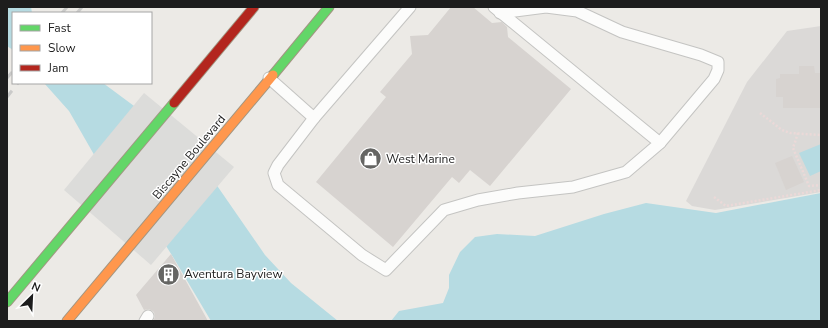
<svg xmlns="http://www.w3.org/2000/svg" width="828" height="328" font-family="'Nunito Sans',sans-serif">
<rect width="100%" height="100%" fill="#eceae6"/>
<path fill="#dbd9d7" d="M821,26v166l-106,18 -23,-4 -6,-5 61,-119 40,-51z"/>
<g fill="#b6dbe2">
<path d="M7,7h24l1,6h-19v37l-6,-4z"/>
<path d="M44,83h59l54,40 43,38 65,94 26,28 47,38h-127l-38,-64 -22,-35 -43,-43 -39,-68z"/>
<path d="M821,144v27l-11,5 -11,-23z"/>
<path d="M821,193v128h-430l8,-10 44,-8 6,-15v-13l11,-23 15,-15 22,-3 38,2 69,-22 42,-11 70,10z"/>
</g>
<path fill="#dcdcda" d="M144,93l90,74 -83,98 -87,-75z"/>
<g fill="#d7d3d0">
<path d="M451,7h22l19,16 10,-1 5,5 1,10 63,52 -81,97 -20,-16 -11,13 -7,-6 -59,70 -77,-65 70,-85 -6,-5 32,-38 -2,-18 18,-1z"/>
<path d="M799,66h15l1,7h6v35h-38v-11h-7v-18l4,-1v-4h19z"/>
<path d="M792,156l12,26 -18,8 -11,-27z"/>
<path d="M171,254l37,67h-55l2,-4 -1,-5 -5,-3 -5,1 -8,-15z"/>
</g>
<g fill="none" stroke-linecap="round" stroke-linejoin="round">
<defs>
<g id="lane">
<path d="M500,13l46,-6 31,4 45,21 79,23 17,7v8l-4,9 -54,64"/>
<path d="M269,78l45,40 96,-111"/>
<path d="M314,118l-36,47 -4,8 4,12 84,70 24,15 58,-60 34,-10 40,-7 55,-6 53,-15 34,-29 -166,-136"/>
<path d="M145,321l3,-5"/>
</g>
<g id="fast">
<path d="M273,75l56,-68"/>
<path d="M7,302l167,-199"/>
</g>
<path id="slow" d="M67,321l206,-246"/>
<path id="jam" d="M174,103l80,-96"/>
</defs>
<use href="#lane" stroke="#c4c4c2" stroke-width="13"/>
<use href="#fast" stroke="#a29682" stroke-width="11"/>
<use href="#slow" stroke="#a29682" stroke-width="11"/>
<use href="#jam" stroke="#a29682" stroke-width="11"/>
<g stroke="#ebd9d8" stroke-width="2.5" stroke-dasharray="2 2" stroke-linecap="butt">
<path d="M760,113l22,17 8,3 31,2"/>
<path d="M798,133l-5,15 16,38 12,-1"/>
<path d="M714,197l12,9 95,-16"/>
</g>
<use href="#lane" stroke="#fcfcfb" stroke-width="11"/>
<use href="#fast" stroke="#63d668" stroke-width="9"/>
<use href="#slow" stroke="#ff974d" stroke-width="9"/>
<use href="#jam" stroke="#b3261e" stroke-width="9"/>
<g stroke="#cacac9" stroke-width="3" stroke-dasharray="8 8" stroke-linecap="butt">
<path d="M62,13l5,-6"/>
<path d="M77,13l5,-6"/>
<path d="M7,78l6,-7"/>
<path d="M7,97l11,-14"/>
</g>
</g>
<defs>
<symbol id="shop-disc" viewBox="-11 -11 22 22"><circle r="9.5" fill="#656563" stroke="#fff"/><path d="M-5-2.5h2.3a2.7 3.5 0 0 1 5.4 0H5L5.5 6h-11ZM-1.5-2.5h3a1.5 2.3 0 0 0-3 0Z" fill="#fff"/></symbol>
<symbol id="building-disc" viewBox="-11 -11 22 22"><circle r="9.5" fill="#656563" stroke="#fff"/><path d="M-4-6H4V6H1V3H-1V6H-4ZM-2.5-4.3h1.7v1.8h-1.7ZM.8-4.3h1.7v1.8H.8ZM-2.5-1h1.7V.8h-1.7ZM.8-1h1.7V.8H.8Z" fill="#fff"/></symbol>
</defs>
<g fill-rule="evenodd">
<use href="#shop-disc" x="358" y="146" width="25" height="25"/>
<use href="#building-disc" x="156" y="262" width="25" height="25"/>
</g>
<g text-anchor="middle" stroke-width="3" stroke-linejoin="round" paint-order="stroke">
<g font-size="12" fill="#1d1d1d" stroke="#fff">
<text transform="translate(189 157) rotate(-50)" y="4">Biscayne Boulevard</text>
</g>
<g font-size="12" fill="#1d1d1d" stroke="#fff" text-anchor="start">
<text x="386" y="163">West Marine</text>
<text x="184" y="278">Aventura Bayview</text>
</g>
</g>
<rect width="828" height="328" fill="none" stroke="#1d1d1d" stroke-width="16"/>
<rect x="12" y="12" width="140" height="72" fill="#ffffff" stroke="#a5a5a5"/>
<rect x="20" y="25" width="20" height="6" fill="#63d668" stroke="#a5a5a5"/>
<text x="48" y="32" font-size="12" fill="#1d1d1d">Fast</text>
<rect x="20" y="45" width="20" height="6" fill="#ff974d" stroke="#a5a5a5"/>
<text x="48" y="52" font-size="12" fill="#1d1d1d">Slow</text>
<rect x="20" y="65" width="20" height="6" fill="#b3261e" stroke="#a5a5a5"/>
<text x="48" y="72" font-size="12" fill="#1d1d1d">Jam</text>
<g transform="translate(32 296) rotate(24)" stroke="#ffffff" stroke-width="3" paint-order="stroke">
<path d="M0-3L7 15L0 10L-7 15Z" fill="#1d1d1d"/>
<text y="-6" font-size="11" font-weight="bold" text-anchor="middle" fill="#1d1d1d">N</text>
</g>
</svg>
